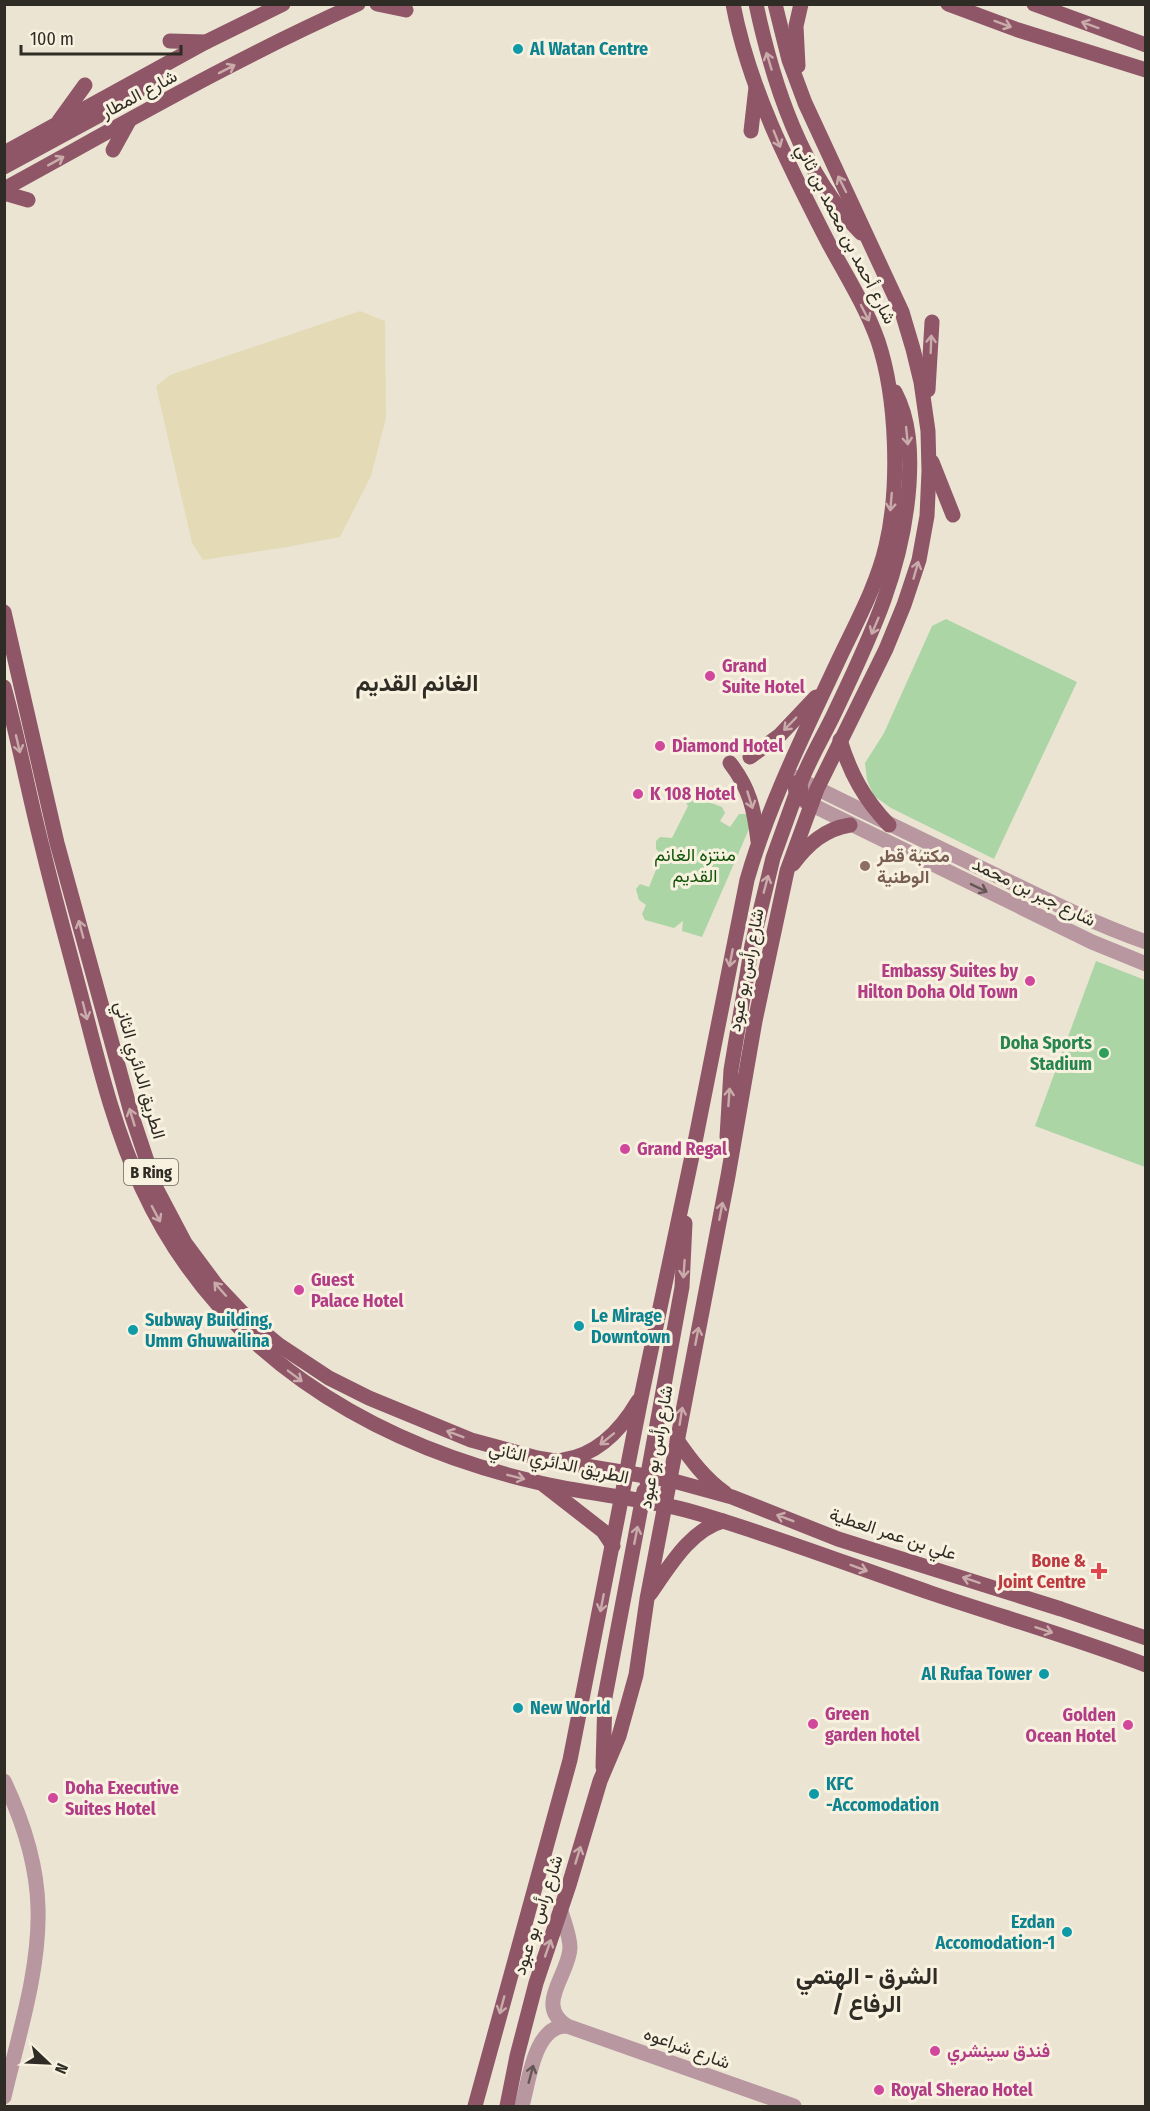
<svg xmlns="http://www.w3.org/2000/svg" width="1150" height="2111" font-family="'Fira Sans Condensed',Vazirmatn,sans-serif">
<rect width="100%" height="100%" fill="#ebe4d3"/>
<g fill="#abd5a5">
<path d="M946,619l131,63 -83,177 -103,-51 -17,-12 -7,-16 -2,-17 19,-30 48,-107z"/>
<path d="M689,795l33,12 3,6 -5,8 10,6 9,-13h6l4,3v12l-47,108 -20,-6 1,-10 -9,7 -29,-8 -3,-6 4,-9 -7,-5 -3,-11 4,-5 9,3 13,-32 -6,-6v-8l4,-4 12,1 16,-32 -2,-3z"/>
<path d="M1096,961l49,19v187l-110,-41z"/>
</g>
<path fill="#e4dbb6" d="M360,311l25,10 1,97 -15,58 -31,61 -53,10 -84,13 -11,-17 -36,-157 14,-11z"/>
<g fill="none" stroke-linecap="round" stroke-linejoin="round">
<g stroke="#b897a0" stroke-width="15">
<path d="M790,775c72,36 145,71 218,106 45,22 90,44 138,61"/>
<path d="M802,800l290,142 54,22"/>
<path d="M4,1781c19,40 33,83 34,127 2,62 -20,129 -34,189"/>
<path d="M561,1911c3,11 9,25 9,37 -1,27 -36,57 -3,78l227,80"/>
<path d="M522,2106c7,-24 12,-81 45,-80"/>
</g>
<g stroke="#8f5668" stroke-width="15">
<path d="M377,4l29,6"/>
<path d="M756,4c17,80 46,170 105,229"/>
<path d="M948,4l70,26 128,40"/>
<path d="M1034,4l112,41"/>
<path d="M170,41l36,1"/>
<path d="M798,66l-2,-40 5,-22"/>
<path d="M59,121l26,-36"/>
<path d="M751,131l5,-44"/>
<path d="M113,150l16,-29"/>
<path d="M4,153l202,-111 77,-38"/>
<path d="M4,167l107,-58 45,-30"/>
<path d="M4,189c117,-64 232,-131 354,-185"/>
<path d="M4,193l24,7"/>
<path d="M928,390l4,-68"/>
<path d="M932,462l21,53"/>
<path d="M4,612l53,231 75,273 24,72 29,55 32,43 34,36 28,23 50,33 40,20 102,42 66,18 133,22 62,17 106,42 223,70 85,29"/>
<path d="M4,687c15,54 25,109 39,163 11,46 24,92 36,138 18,68 33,136 63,200 75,163 224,254 394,294 52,13 106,15 157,30 80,23 159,54 238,81 71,24 144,45 215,72"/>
<path d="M840,740c10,33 24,59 49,85"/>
<path d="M750,757l30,-22 36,-38"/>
<path d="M730,763c20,26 24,46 28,78"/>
<path d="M810,805l-8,-8 -2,-13c9,-24 23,-47 34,-70 36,-76 69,-143 75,-229 2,-31 1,-65 -14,-93"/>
<path d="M793,864c15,-20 32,-35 57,-39"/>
<path d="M727,1137l4,-67 21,-125 21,-87 23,-64 -1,-11"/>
<path d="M677,1440c14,20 28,39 48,53"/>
<path d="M563,1460c35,-5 58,-30 75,-59"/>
<path d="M544,1485l59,46 10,15"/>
<path d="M662,1504c-10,-6 -15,-13 -15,-25l35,-192 3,-64"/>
<path d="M650,1594c19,-27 40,-64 73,-73"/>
<path d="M603,1767l2,-70 39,-206"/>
<path d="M475,2106l95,-346 72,-367 54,-256 51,-257c22,-77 58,-148 92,-221 17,-36 38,-74 47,-113 14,-59 11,-148 -8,-205 -12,-34 -32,-66 -49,-97 -39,-76 -80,-155 -96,-240"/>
<path d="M507,2106l10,-50 19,-73 33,-98 31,-104 19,-45 17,-61 11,-76 81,-423 27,-155 32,-150 30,-82 69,-140 18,-44 15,-45 8,-44 2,-45 -1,-40 -7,-49 -8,-33 -11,-37 -97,-209 -16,-43 -14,-56"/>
</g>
</g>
<defs><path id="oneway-shaft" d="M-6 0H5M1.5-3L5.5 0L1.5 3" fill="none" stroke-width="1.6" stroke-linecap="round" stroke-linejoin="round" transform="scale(1.5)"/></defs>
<g stroke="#c9abaa">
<use href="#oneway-shaft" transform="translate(1003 24) rotate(20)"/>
<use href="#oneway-shaft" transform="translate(1090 25) rotate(-160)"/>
<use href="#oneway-shaft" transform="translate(769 61) rotate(-107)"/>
<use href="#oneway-shaft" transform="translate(227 69) rotate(-27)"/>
<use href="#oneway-shaft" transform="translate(777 139) rotate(68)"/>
<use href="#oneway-shaft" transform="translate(56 161) rotate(-29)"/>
<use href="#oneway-shaft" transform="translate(842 184) rotate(-117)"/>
<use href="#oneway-shaft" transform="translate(865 313) rotate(63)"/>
<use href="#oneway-shaft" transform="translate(931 344) rotate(-88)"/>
<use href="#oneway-shaft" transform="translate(907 436) rotate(84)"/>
<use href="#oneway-shaft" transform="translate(891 502) rotate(95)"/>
<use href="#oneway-shaft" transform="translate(916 570) rotate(-74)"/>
<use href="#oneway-shaft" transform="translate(875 626) rotate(113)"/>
<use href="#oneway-shaft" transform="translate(790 724) rotate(134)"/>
<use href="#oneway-shaft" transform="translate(18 744) rotate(77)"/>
<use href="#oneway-shaft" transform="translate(750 800) rotate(73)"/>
<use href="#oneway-shaft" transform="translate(766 884) rotate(-75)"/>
<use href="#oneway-shaft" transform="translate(81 929) rotate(-105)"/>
<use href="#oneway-shaft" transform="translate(731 958) rotate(101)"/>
<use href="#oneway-shaft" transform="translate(85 1011) rotate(76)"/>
<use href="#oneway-shaft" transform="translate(729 1097) rotate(-86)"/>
<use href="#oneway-shaft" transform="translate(132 1117) rotate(-107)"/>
<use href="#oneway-shaft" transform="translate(721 1211) rotate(-79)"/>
<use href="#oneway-shaft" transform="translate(156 1214) rotate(62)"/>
<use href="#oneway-shaft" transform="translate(684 1269) rotate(94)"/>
<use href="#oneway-shaft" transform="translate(220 1289) rotate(-131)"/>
<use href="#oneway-shaft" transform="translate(697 1336) rotate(-79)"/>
<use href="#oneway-shaft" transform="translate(295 1376) rotate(37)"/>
<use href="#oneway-shaft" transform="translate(681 1416) rotate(-81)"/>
<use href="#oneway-shaft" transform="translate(455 1434) rotate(-159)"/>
<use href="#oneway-shaft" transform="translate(607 1439) rotate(141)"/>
<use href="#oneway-shaft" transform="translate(516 1477) rotate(14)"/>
<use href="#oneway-shaft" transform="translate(785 1518) rotate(-159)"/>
<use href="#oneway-shaft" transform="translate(636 1535) rotate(-79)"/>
<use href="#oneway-shaft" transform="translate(859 1568) rotate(20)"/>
<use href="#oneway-shaft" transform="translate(971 1580) rotate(-162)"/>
<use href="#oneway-shaft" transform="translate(602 1603) rotate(101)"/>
<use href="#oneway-shaft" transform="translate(1044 1630) rotate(18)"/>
<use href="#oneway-shaft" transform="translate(578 1855) rotate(-73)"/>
<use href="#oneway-shaft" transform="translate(548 1948) rotate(-71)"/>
<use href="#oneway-shaft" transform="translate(502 2005) rotate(105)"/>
</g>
<g stroke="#655756">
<use href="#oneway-shaft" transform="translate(979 888) rotate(26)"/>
<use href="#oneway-shaft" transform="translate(531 2074) rotate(-75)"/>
</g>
<g fill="#0f9aa8" stroke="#f8f1e0" stroke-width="2">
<circle cx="518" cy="49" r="6"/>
<circle cx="579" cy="1326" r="6"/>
<circle cx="133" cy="1330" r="6"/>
<circle cx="1044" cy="1674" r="6"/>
<circle cx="518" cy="1708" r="6"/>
<circle cx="814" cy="1794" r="6"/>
<circle cx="1067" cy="1932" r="6"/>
</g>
<g fill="#d1479c" stroke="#f8f1e0" stroke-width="2">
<circle cx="710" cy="676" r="6"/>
<circle cx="660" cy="746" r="6"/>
<circle cx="638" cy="794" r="6"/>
<circle cx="1030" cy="981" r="6"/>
<circle cx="625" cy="1149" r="6"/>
<circle cx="299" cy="1290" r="6"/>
<circle cx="813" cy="1724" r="6"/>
<circle cx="1128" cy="1725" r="6"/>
<circle cx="53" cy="1798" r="6"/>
<circle cx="935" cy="2051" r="6"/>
<circle cx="879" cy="2090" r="6"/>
</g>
<circle fill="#8d6e63" stroke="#f8f1e0" stroke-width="2" cx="865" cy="866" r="6"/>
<circle fill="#2e9e5b" stroke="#f8f1e0" stroke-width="2" cx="1104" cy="1053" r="6"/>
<path fill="#e0444e" stroke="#f8f1e0" stroke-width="2" d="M1096 1562h6v6h6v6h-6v6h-6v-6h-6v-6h6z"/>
<g text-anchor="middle" stroke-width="6" stroke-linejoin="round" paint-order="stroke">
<rect fill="#f8f1e0" stroke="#6b675d" stroke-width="1.5" x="124" y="1159" width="54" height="26" rx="4.5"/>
<g font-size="16" font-weight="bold" fill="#2e2c25">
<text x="151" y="1178">B Ring</text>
</g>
<g font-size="18" font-weight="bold" fill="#0d838f" stroke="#f8f1e0" text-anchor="start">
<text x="530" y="55">Al Watan Centre</text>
<text x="591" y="1322">Le Mirage<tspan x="591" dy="21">Downtown</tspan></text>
<text x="145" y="1326">Subway Building,<tspan x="145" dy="21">Umm Ghuwailina</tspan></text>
<text x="1032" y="1680" text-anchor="end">Al Rufaa Tower</text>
<text x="530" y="1714">New World</text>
<text x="826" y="1790">KFC<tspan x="826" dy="21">-Accomodation</tspan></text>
<text x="1055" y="1928" text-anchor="end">Ezdan<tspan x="1055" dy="21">Accomodation-1</tspan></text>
</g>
<g font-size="18" fill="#2e2c25" stroke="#f8f1e0">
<text transform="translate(139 94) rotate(-28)" y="6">شارع المطار</text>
<text transform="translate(846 234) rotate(63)" y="6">شارع أحمد بن محمد بن ثاني</text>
<text transform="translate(1034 892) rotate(26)" y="6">شارع جبر بن محمد</text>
<text transform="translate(746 970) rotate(-79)" y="6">شارع رأس بو عبود</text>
<text transform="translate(140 1070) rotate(74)" y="6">الطريق الدائري الثاني</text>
<text transform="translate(656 1447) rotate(-80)" y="6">شارع رأس بو عبود</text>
<text transform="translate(559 1463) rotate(12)" y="6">الطريق الدائري الثاني</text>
<text transform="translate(893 1534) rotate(18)" y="6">علي بن عمر العطية</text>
<text transform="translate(538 1915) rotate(-72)" y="6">شارع رأس بو عبود</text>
<text transform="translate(687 2048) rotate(20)" y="6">شارع شراعوه</text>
</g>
<g font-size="18" font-weight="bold" fill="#b23c85" stroke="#f8f1e0" text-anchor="start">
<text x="722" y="672">Grand<tspan x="722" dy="21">Suite Hotel</tspan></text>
<text x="672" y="752">Diamond Hotel</text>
<text x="650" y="800">K 108 Hotel</text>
<text x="1018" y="977" text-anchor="end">Embassy Suites by<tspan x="1018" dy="21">Hilton Doha Old Town</tspan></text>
<text x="637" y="1155">Grand Regal</text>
<text x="311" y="1286">Guest<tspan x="311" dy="21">Palace Hotel</tspan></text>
<text x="825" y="1720">Green<tspan x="825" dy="21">garden hotel</tspan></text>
<text x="1116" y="1721" text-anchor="end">Golden<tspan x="1116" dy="21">Ocean Hotel</tspan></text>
<text x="65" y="1794">Doha Executive<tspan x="65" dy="21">Suites Hotel</tspan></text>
<text x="947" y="2057">فندق سينشري</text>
<text x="891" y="2096">Royal Sherao Hotel</text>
</g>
<g font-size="18" fill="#115508" stroke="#f8f1e0">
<text x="695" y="861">منتزه الغانم<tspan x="695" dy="21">القديم</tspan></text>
</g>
<g font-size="18" font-weight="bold" fill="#785e54" stroke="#f8f1e0" text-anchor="start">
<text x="877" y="862">مكتبة قطر<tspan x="877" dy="21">الوطنية</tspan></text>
</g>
<g font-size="18" font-weight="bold" fill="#27864d" stroke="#f8f1e0" text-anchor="end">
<text x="1092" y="1049">Doha Sports<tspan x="1092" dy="21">Stadium</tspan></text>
</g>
<g font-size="18" font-weight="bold" fill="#be3a42" stroke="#f8f1e0" text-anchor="end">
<text x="1086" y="1567">Bone &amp;<tspan x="1086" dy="21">Joint Centre</tspan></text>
</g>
<g font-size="24" font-weight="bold" fill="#2e2c25" stroke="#f8f1e0">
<text x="417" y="691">الغانم القديم</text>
<text x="867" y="1984">الشرق - الهتمي<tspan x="867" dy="28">/ الرفاع</tspan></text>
</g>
</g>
<rect width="1150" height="2111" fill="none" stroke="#2e2c25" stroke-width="12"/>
<g transform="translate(48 2063) rotate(113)" stroke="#f8f1e0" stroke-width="4.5" paint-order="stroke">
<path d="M0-4.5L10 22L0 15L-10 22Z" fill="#2e2c25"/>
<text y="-9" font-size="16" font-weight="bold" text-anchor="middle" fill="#2e2c25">N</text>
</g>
<path d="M21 45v9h160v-9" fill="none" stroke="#2e2c25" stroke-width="3"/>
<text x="30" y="45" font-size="18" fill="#2e2c25" stroke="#f8f1e0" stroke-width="4.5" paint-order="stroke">100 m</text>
</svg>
